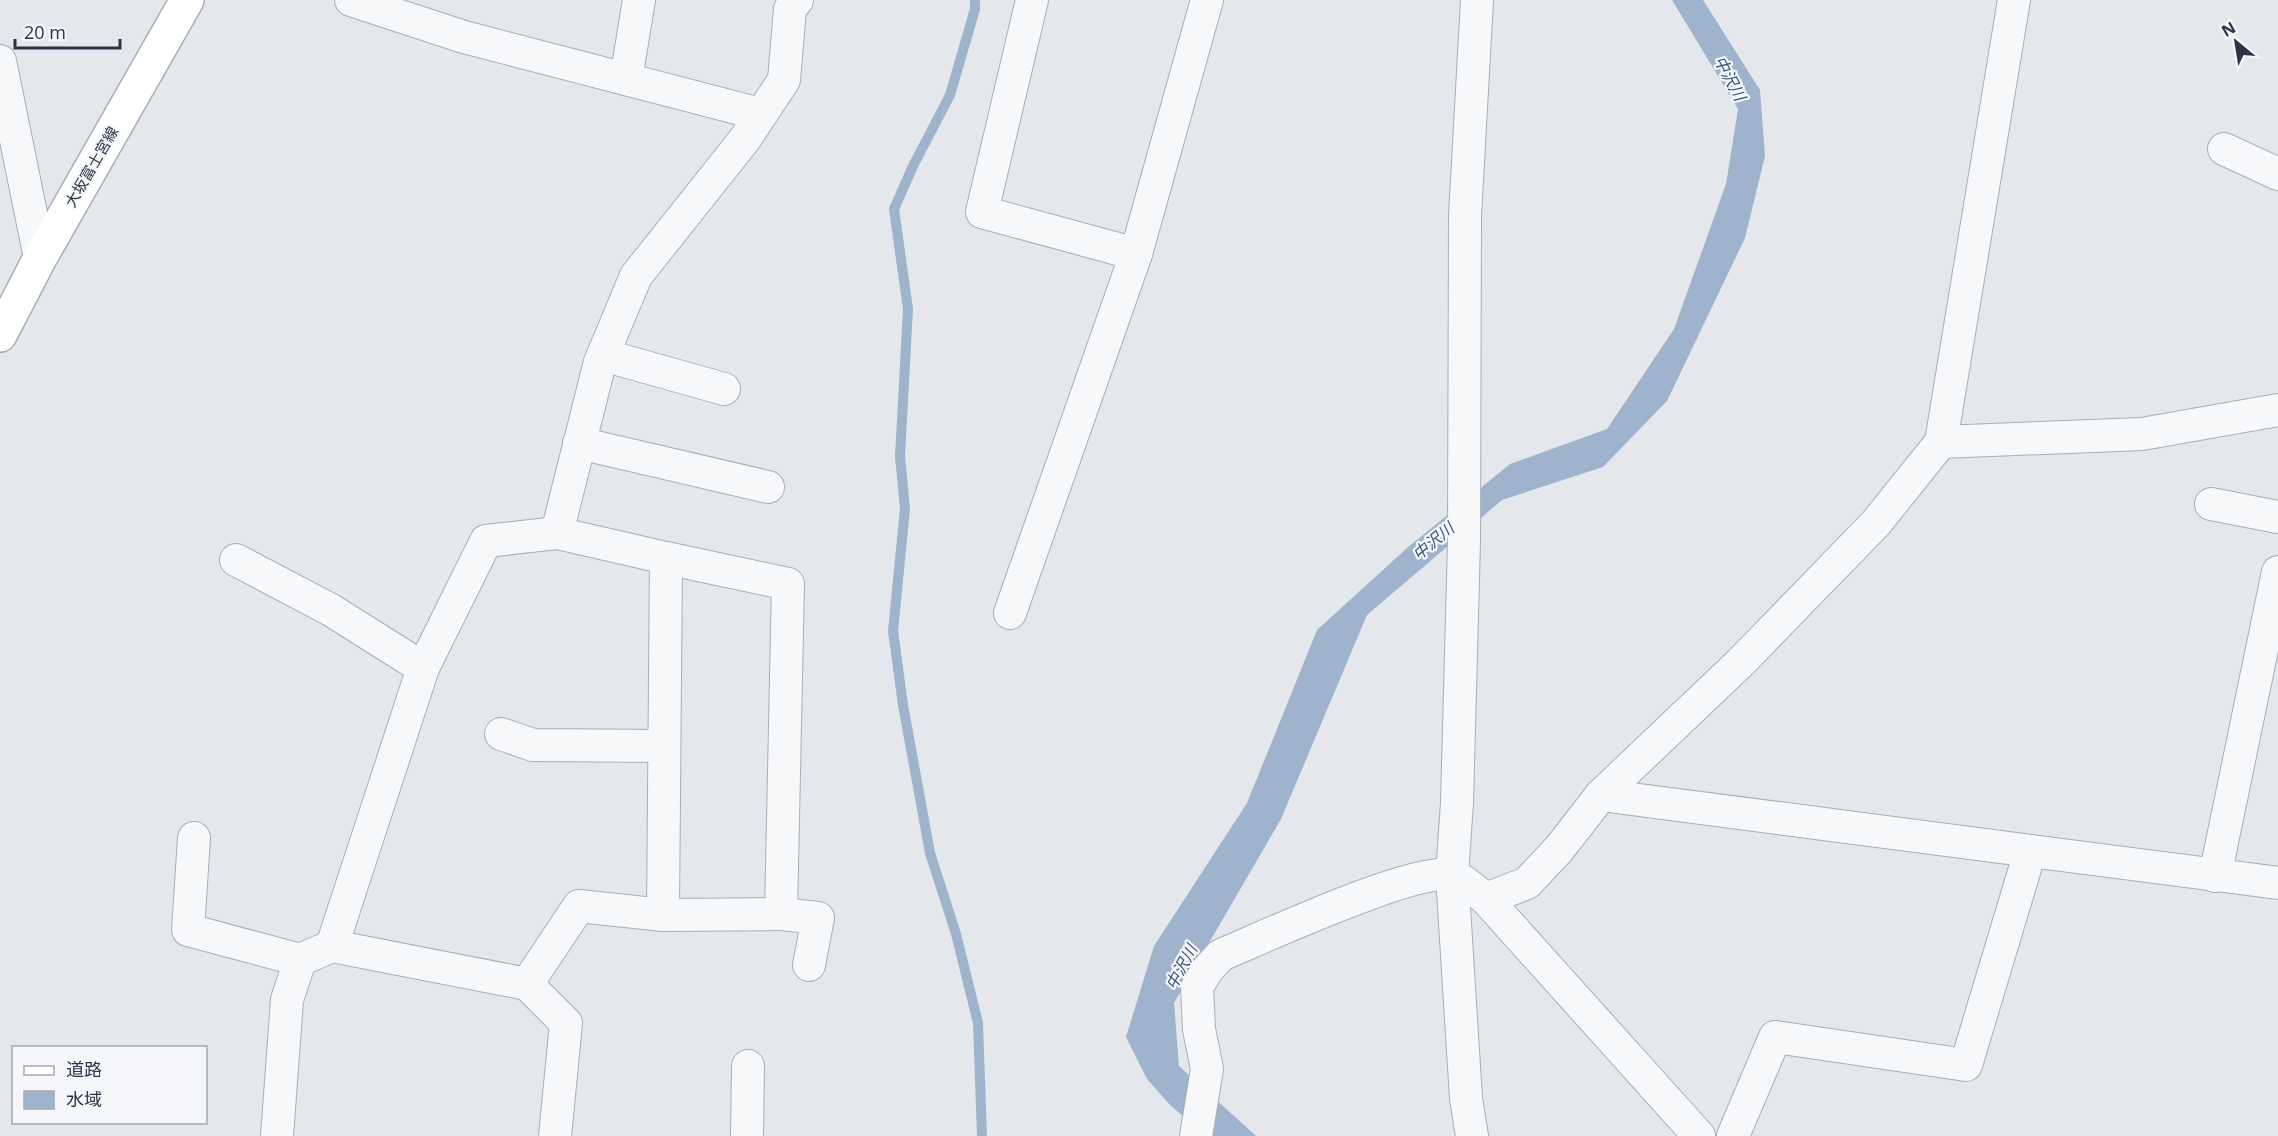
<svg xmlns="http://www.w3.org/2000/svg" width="2278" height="1136" font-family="'Open Sans','Noto Sans JP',sans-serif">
<rect width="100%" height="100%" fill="#e4e7ec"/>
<path fill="#9fb4cc" d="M1672,0h31l57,90 5,66 -20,82 -78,163 -64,66 -101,33 -135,115 -86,204 -107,184 5,63 77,70h-50l-36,-31 -23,-26 -21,-42 28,-91 93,-143 70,-173 90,-82 103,-84 97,-35 67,-100 52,-145 12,-75z"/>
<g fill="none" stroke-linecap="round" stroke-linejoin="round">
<path stroke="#9fb4cc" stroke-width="10" d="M975,0v9l-25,86 -37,71 -19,43 14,100 -8,147 5,53 -12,122 10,74 27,148 26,81 22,89 4,113"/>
<defs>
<g id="minor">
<path d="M351,0l113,37 296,77"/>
<path d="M1032,0l-50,212 154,42"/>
<path d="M0,61l40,197"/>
<path d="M626,79l13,-79"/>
<path d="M2224,149l54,25"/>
<path d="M603,355l121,34"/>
<path d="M1941,442l73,-442"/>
<path d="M579,443l189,44"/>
<path d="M2211,504l67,13"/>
<path d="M557,533l43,-171 36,-86 109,-137 39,-59 6,-71 7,-9"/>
<path d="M666,558l122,26 -7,330 37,4 -9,47"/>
<path d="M236,560l95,50 92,58"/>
<path d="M1010,613l126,-359 71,-254"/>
<path d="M501,734l32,11 131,1"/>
<path d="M1601,795l677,88"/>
<path d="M194,838l-6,92 112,30"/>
<path d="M2215,876l63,-304"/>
<path d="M1486,899l213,237"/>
<path d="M332,946l91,-278 63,-127 71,-8 109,25 -3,357"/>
<path d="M527,984l52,-78 84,9 118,-1"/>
<path d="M277,1136l10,-136 13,-40 32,-14 195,38 39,39 -11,113"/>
<path d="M747,1136l1,-70"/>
<path d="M1196,1136l11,-67 -8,-40 -2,-42 11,-18 13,-14c41,-17 195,-89 231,-80 8,2 26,18 34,24l41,-16 32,-34 42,-54 140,-133 135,-139 65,-81 201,-8 136,-24"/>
<path d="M1472,1136l-6,-38 -14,-223 5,-72 7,-261 1,-326 12,-216"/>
<path d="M1733,1136l42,-99 191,28 64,-213"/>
</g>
<path id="secondary" d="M0,335l40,-77 147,-258"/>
</defs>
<use href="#minor" stroke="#a9aeb7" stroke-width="34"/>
<use href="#secondary" stroke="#a9aeb7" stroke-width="36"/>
<use href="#minor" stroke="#f7f8fa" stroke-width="32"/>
<use href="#secondary" stroke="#fff" stroke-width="33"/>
</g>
<g text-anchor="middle" stroke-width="4.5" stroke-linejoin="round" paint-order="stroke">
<g font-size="15" fill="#2b3445" stroke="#f4f6f9">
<text transform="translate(92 167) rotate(-60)" y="5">大坂富士宮線</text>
</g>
<g font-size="16" font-style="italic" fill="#34527a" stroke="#f4f6f9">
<text transform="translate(1730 78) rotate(62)" y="6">中沢川</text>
<text transform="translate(1433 541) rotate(-40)" y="6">中沢川</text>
<text transform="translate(1181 967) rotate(-62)" y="6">中沢川</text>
</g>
</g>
<rect x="12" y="1046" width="195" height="78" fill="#f4f6f9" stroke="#a4a8b1" stroke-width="1.5"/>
<rect x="24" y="1066" width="30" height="9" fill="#ffffff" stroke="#a4a8b1" stroke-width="1.5"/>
<text x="66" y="1076" font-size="18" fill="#2b3445">道路</text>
<rect x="24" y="1091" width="30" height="18" fill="#9fb4cc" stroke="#a4a8b1" stroke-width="1.5"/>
<text x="66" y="1106" font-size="18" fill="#2b3445">水域</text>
<g transform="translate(2236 42) rotate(330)" stroke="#f4f6f9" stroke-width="4.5" paint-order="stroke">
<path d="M0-4.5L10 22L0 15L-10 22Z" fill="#2b3445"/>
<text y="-9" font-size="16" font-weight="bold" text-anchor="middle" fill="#2b3445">N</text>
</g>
<path d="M15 39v9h105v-9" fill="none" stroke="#2b3445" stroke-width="3"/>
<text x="24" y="39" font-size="18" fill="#2b3445" stroke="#f4f6f9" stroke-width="4.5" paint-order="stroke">20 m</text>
</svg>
